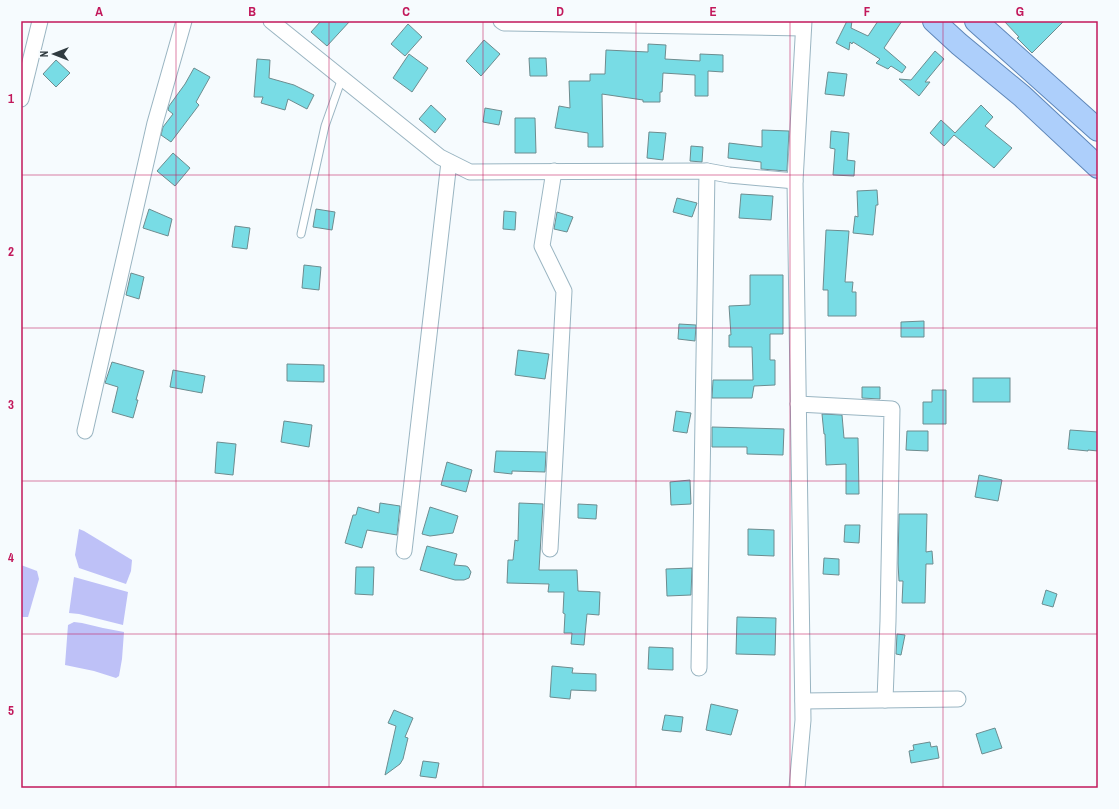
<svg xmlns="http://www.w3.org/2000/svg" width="1119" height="809" font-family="'Archivo Narrow',sans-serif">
<rect width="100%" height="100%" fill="#f6fbfe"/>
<g fill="#bec1f7">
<path d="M79,529l5,2 48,29 -1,11 -5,13 -47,-16 -4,-13z"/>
<path d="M21,565l16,6 2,8 -11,38h-7z"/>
<path d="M74,577l54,15 -5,33 -44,-11 -10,-1z"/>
<path d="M74,622l8,1 21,5 21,4 -2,27 -3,17 -3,2 -22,-7 -29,-6 3,-40z"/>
</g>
<g fill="#78dce5" stroke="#6d8c8f">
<path d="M321,21h29l-23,25 -16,-14z"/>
<path d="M847,21h5l-1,7 17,8 10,-15h24l-18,27 22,19 -4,6 -11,-7 -3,3 -12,-6 4,-4 -27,-17 -1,2 -2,-2 -1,8 -13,-7z"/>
<path d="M1004,21h60l-32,32 -15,-15 2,-1z"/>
<path d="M408,24l14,13 -17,19 -14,-12z"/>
<path d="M484,40l16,14 -19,22 -15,-15z"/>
<path d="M648,44l18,1 -1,14 35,2v-7l23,1v17l-15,-1v25h-13v-21l-32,-2 -1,19h-2v10h-17v-2l-41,-6 1,53h-15v-14l-33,-5 4,-22 11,2 -1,-27h21v-7h15l1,-24 42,2z"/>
<path d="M935,51l9,8 -19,23h5l-11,14 -20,-17 12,1z"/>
<path d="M409,54l19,14 -16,24 -19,-14z"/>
<path d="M529,58h17l1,18h-17z"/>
<path d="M257,59l13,1 -1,18 25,7 20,10 -7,14 -19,-10 -3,11 -24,-7 2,-6h-9z"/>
<path d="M56,60l14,13 -14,14 -13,-13z"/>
<path d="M194,68l16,9 -14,25 3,3 -28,37 -10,-7 2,-8 10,-13 -5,-4 1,-4 16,-22z"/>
<path d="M828,72l19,2 -3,22 -19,-2z"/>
<path d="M431,105l15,14 -11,14 -16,-14z"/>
<path d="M981,105l12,12 -8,9 27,22 -18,20 -40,-33 -10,11 -14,-13 11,-13 14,13z"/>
<path d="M485,108l17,3 -3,14 -16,-3z"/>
<path d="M515,118h20l1,35h-21z"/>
<path d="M762,130l27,1 -2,40 -26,-2v-7l-33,-4 1,-15 33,4z"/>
<path d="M831,131l18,2 -2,27 8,1 -1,15 -21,-1 2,-26 -5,-1z"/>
<path d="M649,132l17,1 -3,27 -16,-2z"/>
<path d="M691,146l12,1 -1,15 -12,-1z"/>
<path d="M173,153l17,15 -15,18 -18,-15z"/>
<path d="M877,190l1,15h-2l-3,30 -20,-2 2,-17 3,1 -1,-26z"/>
<path d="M741,194l32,2 -2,24 -32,-2z"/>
<path d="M677,198l20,5 -5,14 -19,-5z"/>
<path d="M149,209l23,10 -4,17 -25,-8z"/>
<path d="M316,209l19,3 -3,18 -19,-3z"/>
<path d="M504,211l12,1 -1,18 -12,-1z"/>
<path d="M557,212l16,5 -6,15 -13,-3z"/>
<path d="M235,226l15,2 -3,21 -15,-2z"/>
<path d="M826,230l23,1 -4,51h8l-1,10h4v24h-28v-26h-5z"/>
<path d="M304,265l17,2 -2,23 -17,-2z"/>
<path d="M131,273l13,4 -5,22 -13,-4z"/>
<path d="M750,275h33v59h-13v26h5v25l-21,1 -2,12h-40l1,-18h40l-1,-33h-23v-12h2l-2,-29 21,-1z"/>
<path d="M924,321v16h-23v-15z"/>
<path d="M679,324l17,1 -1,16 -17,-2z"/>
<path d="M518,350l31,4 -4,25 -30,-4z"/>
<path d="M112,362l32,9 -8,29h2l-5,18 -21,-6 6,-25 -13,-4z"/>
<path d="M287,364l37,1v17l-37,-1z"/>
<path d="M173,370l32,6 -3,17 -32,-6z"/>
<rect x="973" y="378" width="37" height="24"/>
<path d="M862,387h18v12l-18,-1z"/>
<path d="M932,390h14v34h-23v-22h9z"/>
<path d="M676,411l15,2 -4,20 -14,-2z"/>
<path d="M822,414l20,1 2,23h14l1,56h-13v-30l-20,1 -1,-31h-1z"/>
<path d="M284,421l28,4 -3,22 -28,-5z"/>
<path d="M712,427l72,2 -1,26 -36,-1v-7h-35z"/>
<path d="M1070,430l28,2v19l-10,-1v1l-20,-2z"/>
<path d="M907,431h21v20l-22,-1z"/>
<path d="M217,442l19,2 -3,31 -18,-2z"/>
<path d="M496,451l50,1 -1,20 -33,-1v3l-18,-2z"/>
<path d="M447,462l25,8 -6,22 -25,-7z"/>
<path d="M979,475l23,5 -4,21 -23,-4z"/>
<path d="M690,480l1,24 -20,1 -1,-23z"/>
<path d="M380,503l20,3 -3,29 -30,-5 -5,18 -17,-5 8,-28h3l2,-8 21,6z"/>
<path d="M519,503l24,1 -4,66h38l1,21 22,1 -1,23 -12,-1 -3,31 -13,-1 1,-11h-8l1,-19 -2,-1 1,-21h-16l1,-8 -42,-1 1,-23h5l2,-20 3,1z"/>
<path d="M578,504l19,1 -1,14 -18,-1z"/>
<path d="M430,507l28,9 -5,17 -23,3 -8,-2z"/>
<path d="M899,514h28l-1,38 6,-1 1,13h-7l-1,39h-23l1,-22h-4l-1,-18z"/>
<path d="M845,525h15l-1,18 -15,-1z"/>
<path d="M748,529l26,1v26l-26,-1z"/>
<path d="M427,546l30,8 -3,11 12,1 2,1 3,5 -2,6 -5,2h-9l-35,-10z"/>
<path d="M824,558l15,1v16l-16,-1z"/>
<path d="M356,567h18l-1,28 -18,-1z"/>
<path d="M692,568l-1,27 -24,1 -1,-27z"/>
<path d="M1046,590l11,4 -4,13 -11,-3z"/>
<path d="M737,617l39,1 -1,37 -39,-1z"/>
<path d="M897,634l8,1 -4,20 -5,-1z"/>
<path d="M649,647l24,1v22l-25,-1z"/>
<path d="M552,666l21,2 -1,5 24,1v17l-25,-1 -1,9 -20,-2z"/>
<path d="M711,704l27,6 -7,25 -25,-5z"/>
<path d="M394,710l19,8 -8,19 3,1 -5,21 -3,5 -15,11 11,-49 -8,-3z"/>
<path d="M665,715l18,2 -2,15 -19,-2z"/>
<path d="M995,728l7,20 -20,6 -6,-20z"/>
<path d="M930,742l1,5 6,-1 2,12 -28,5 -2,-12 5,-1 -1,-5z"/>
<path d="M423,761l16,2 -3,15 -16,-2z"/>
</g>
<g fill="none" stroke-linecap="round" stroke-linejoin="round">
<defs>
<path id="service" d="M301,234l24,-108 17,-48"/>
<g id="minor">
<path d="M271,21l169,136 30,15 237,-1 22,4 66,6"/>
<path d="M501,21l3,2 299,5"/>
<path d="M21,99l19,-78"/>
<path d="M798,404l94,5 -4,212 -3,79"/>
<path d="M85,431l70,-308 29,-102"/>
<path d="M550,549l14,-258 -22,-45 12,-75"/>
<path d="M404,551l45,-389"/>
<path d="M699,668l8,-497"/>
<path d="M803,701l155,-2"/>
<path d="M797,788l6,-68 -8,-539 9,-160"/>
</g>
<g id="primary">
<path d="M934,21l25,23 63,52 76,71"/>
<path d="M976,21l122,109"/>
</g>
</defs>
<use href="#service" stroke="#9ab5c2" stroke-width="9"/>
<use href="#minor" stroke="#9ab5c2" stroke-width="17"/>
<use href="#primary" stroke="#5e86b8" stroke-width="24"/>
<use href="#service" stroke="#fff" stroke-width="7"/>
<use href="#minor" stroke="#fff" stroke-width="15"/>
<use href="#primary" stroke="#adcffb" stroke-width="22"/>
</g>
<path fill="none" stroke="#c2185b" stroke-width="1" stroke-opacity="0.55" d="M176,21v767M329,21v767M483,21v767M636,21v767M790,21v767M943,21v767M21,175h1077M21,328h1077M21,481h1077M21,634h1077"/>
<rect width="1119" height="809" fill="none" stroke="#f6fbfe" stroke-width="44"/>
<g transform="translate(54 54) rotate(270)" stroke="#f6fbfe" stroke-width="3" paint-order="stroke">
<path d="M0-3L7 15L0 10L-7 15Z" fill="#303b40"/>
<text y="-6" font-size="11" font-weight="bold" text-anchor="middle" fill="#303b40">N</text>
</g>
<rect x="22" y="22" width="1075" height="765" fill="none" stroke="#c2185b" stroke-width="1.5"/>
<g font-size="13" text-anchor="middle" font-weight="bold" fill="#c2185b">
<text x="99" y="16">A</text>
<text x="252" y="16">B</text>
<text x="406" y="16">C</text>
<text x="560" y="16">D</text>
<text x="713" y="16">E</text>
<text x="867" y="16">F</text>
<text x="1020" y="16">G</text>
<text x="11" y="103">1</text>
<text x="11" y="256">2</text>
<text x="11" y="409">3</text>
<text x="11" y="562">4</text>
<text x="11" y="715">5</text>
</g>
</svg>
